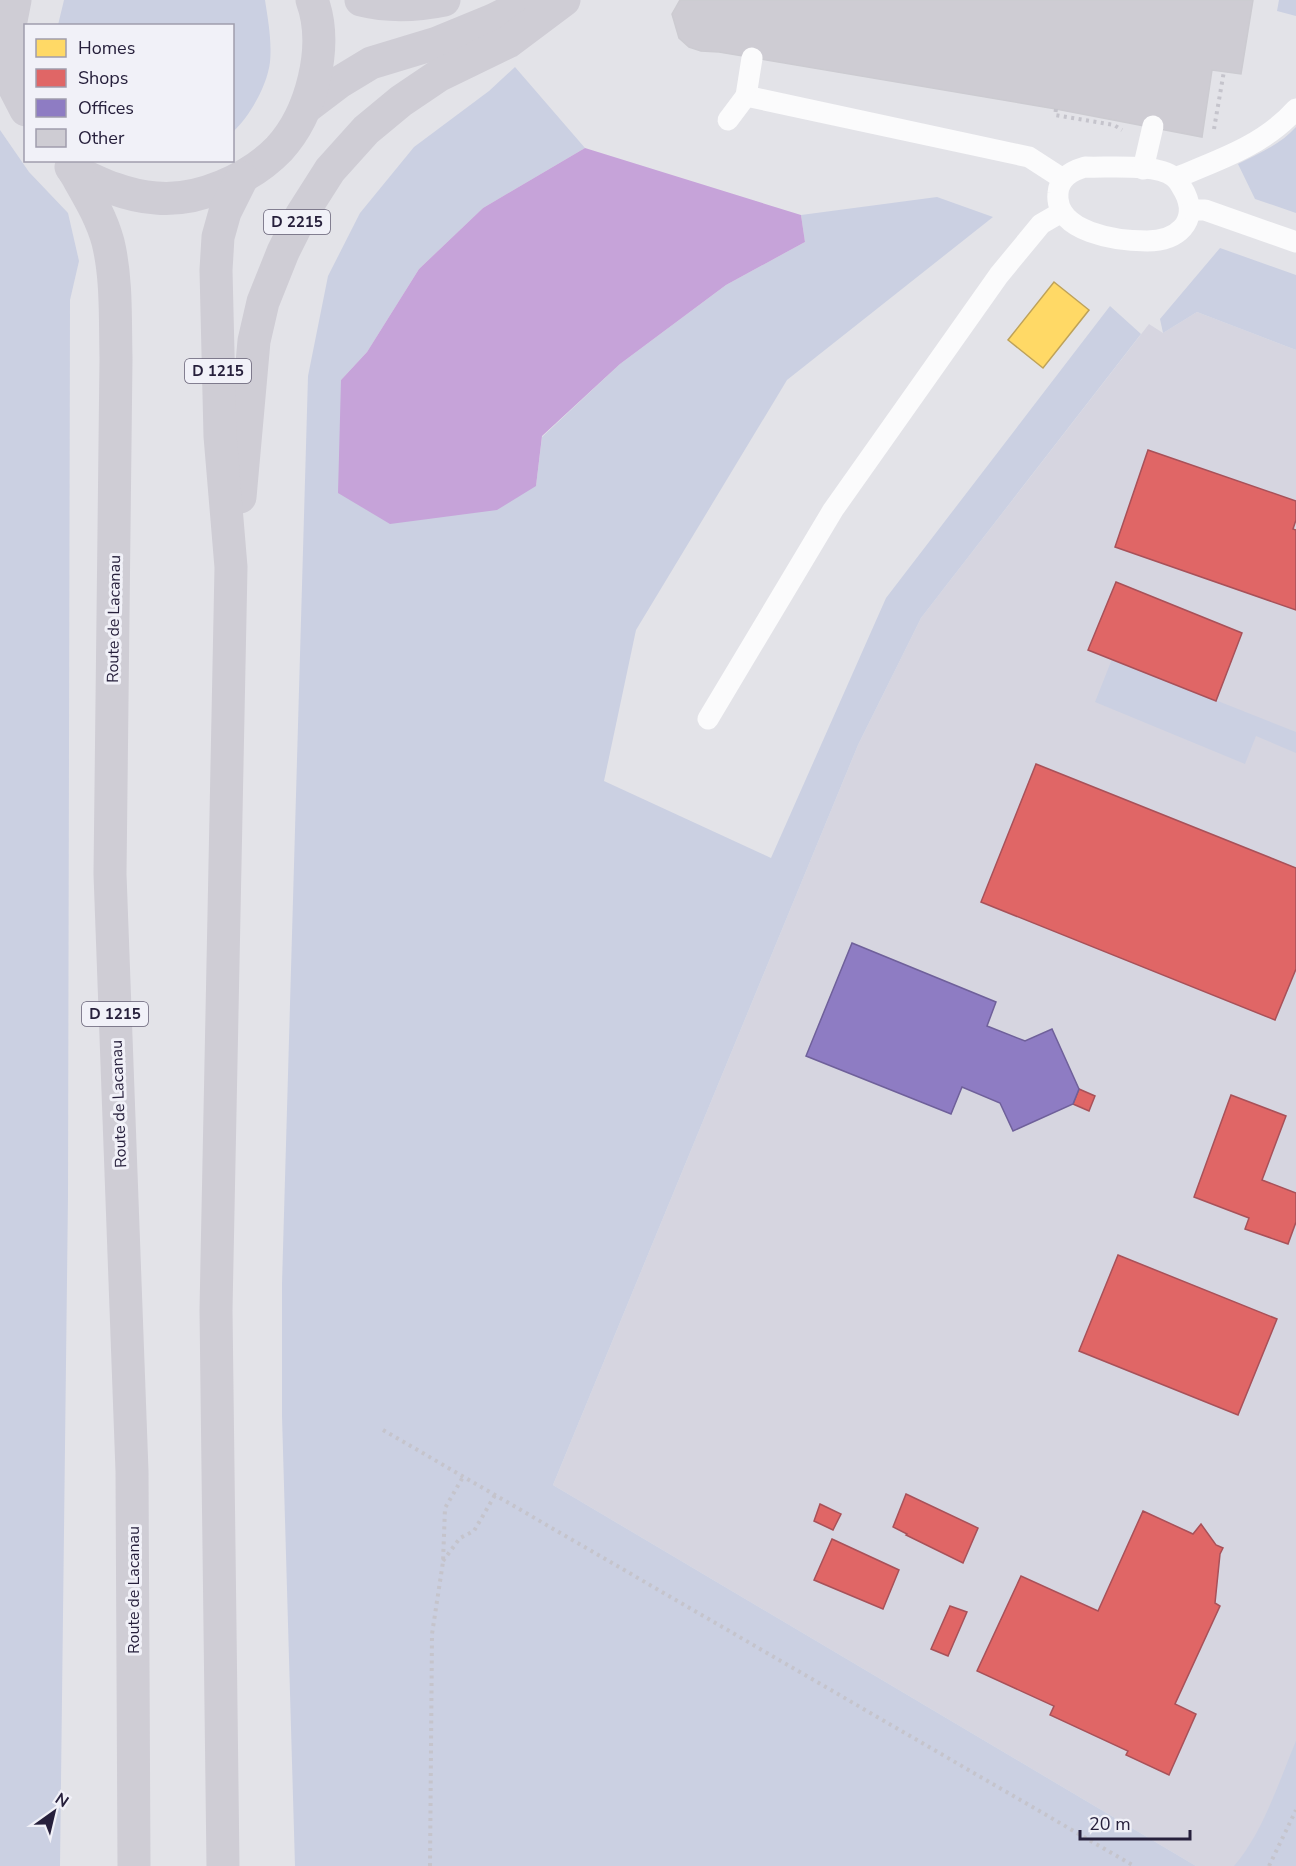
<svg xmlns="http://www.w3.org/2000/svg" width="1296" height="1866" font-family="'Nunito Sans',sans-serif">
<rect width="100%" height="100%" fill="#e3e3e8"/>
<path fill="#d6d5e0" d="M1197,312l99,38v1516h-100l-643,-381 305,-740 63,-127 228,-294 14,9z"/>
<g fill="#cbd0e2">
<path d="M64,0h201c3,20 7,41 5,62 -3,24 -20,54 -37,70l-1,-106 -174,-1z"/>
<path d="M1279,0h17v16l-19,-5z"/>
<path d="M515,67l70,81 -102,60 -64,61 -52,83 -26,28 195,106 6,-49 78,-73 106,-79 79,-43 -4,-27 136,-18 56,20 -206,163 -151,250 -32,151 167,77 115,-260 224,-292 31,28 -220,284 -63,127 -305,740 643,381h-901l-13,-450v-132l26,-908 20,-100 32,-63 54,-66 75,-56z"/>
<path d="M1296,127v86l-41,-14 -17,-35c20,-10 43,-20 58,-37z"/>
<path d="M0,130l29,42 39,41 11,48 -9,39 -2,896 -8,670h-60z"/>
<path d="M1220,248l76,27v75l-99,-38 -34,21 -3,-14z"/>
<path d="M1112,659l184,73v21l-40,-17 -11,28 -150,-62z"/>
<path d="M1296,1741v125h-62c29,-33 45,-85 62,-125z"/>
</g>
<path fill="#c6a3d9" d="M585,148l216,67 4,27 -79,43 -106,79 -78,72 -6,50 -39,24 -107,14 -52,-31 3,-113 26,-28 52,-83 64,-61z"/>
<path fill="#ffd966" stroke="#bea259" stroke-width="1.5" d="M1054,282l35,28 -46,58 -35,-28z"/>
<g fill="#e06666" stroke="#a85159" stroke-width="1.5">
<path d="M1148,450l148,51v19l-3,9 3,1v80l-181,-63z"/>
<path d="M1116,582l126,51 -26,68 -128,-51z"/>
<path d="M1036,764l260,104v101l-21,51 -294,-118z"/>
<path d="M1079,1089l16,7 -6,15 -16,-7z"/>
<path d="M1231,1095l55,21 -24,64 34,13v29l-8,22 -43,-15 4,-11 -55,-21z"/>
<path d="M1118,1255l159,64 -39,96 -159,-64z"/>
<path d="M906,1494l72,34 -15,35 -57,-28 1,-1 -14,-7z"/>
<path d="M820,1504l21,10 -8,16 -19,-9z"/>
<path d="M1143,1511l50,23 8,-10 15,21 7,3 -3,6 -5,49 5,3 -45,98 21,10 -27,61 -43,-20 2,-4 -78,-36 4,-9 -77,-35 44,-95 77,35z"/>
<path d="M832,1539l67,31 -16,39 -69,-29z"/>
<path d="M950,1606l17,6 -19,44 -17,-7z"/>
</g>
<path fill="#8e7cc3" stroke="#6f609a" stroke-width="1.5" d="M852,943l144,59 -9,24 38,15 27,-12 27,60 -6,15 -60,27 -13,-28 -38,-16 -11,27 -145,-58z"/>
<path fill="#ceccd3" stroke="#cccbd1" stroke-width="1.5" d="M680,0h573l-12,74 -29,-4 -10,67 -146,-28 -337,-57 -18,-1 -12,-4 -10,-9 -7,-24z"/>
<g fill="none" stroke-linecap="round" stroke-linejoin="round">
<g stroke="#c5c4cc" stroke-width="4" stroke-dasharray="3 4.5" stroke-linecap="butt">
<path d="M1056,109l-1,6 59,10 8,5"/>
<path d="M1214,129l10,-58"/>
<path d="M383,1430l751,436"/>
<path d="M443,1561l17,-23 14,-7 21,-36"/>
<path d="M430,1866l2,-232 11,-72 2,-54 18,-31"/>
<path d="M1269,1866l27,-56"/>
</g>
<g stroke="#fbfbfc" stroke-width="21">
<path d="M752,58l-6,38 283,61 34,22"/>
<path d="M728,120l18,-24"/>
<path d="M1085,167c23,1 71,-4 89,10 5,4 8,11 11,16 14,29 -8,48 -38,48 -28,0 -93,-8 -89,-48 1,-15 13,-22 27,-26z"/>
<path d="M1143,169l10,-43"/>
<path d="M1175,178c44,-18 89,-33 121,-69"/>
<path d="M1191,210h14l91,32"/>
<path d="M708,719l125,-209 166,-235 42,-51 19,-11"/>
</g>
<g stroke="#cfcdd5" stroke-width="33">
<path d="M15,0l-7,36 6,51 12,23"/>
<path d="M361,0c28,7 54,6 83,0"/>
<path d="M305,108l33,-25 33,-20 66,-20 56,-23 41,-20"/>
<path d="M71,167l3,4c27,13 52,25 82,27 42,4 94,-19 123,-49 33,-36 50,-103 33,-149"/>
<path d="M74,171c13,23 27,45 34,71 9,37 7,78 8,116l-6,516 22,597 2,395"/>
<path d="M240,497l14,-156 9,-39 20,-50 19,-38 28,-44 36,-40 35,-29 37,-25 70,-34 56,-42"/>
<path d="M223,1866l-7,-556 15,-743 -11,-131 -4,-166 2,-33 7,-25 17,-34"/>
</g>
</g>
<g text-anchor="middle" stroke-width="6" stroke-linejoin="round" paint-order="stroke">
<g fill="#f1f1f8" stroke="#645f74" stroke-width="1.5">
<rect x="264" y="210" width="66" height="24" rx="4.5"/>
<rect x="185" y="359" width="66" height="24" rx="4.5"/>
<rect x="82" y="1002" width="66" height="24" rx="4.5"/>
</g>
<g font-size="15" font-weight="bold" fill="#27203c">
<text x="297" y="227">D 2215</text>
<text x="218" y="376">D 1215</text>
<text x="115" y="1019">D 1215</text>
</g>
<g font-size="16" fill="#27203c" stroke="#f1f1f8">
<text transform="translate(113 619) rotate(-89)" y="6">Route de Lacanau</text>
<text transform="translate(118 1104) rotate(-92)" y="6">Route de Lacanau</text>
<text transform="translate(133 1590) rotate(-90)" y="6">Route de Lacanau</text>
</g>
</g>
<rect x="24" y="24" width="210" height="138" fill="#f1f1f8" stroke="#a09dad" stroke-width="1.5"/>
<rect x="36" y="39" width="30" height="18" fill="#ffd966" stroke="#a09dad" stroke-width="1.5"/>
<text x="78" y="54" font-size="18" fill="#27203c">Homes</text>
<rect x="36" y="69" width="30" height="18" fill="#e06666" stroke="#a09dad" stroke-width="1.5"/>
<text x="78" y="84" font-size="18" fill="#27203c">Shops</text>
<rect x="36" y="99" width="30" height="18" fill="#8e7cc3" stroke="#a09dad" stroke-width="1.5"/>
<text x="78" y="114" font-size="18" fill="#27203c">Offices</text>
<rect x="36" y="129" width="30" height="18" fill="#ceccd3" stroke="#a09dad" stroke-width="1.5"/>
<text x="78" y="144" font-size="18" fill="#27203c">Other</text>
<g transform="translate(54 1812) rotate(34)" stroke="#f1f1f8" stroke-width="4.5" paint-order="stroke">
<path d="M0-4.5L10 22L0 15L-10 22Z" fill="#27203c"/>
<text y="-9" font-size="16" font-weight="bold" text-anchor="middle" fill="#27203c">N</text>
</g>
<path d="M1080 1830v9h110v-9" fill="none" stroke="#27203c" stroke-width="3"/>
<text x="1089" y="1830" font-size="18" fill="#27203c" stroke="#f1f1f8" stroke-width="4.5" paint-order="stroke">20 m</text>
</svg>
